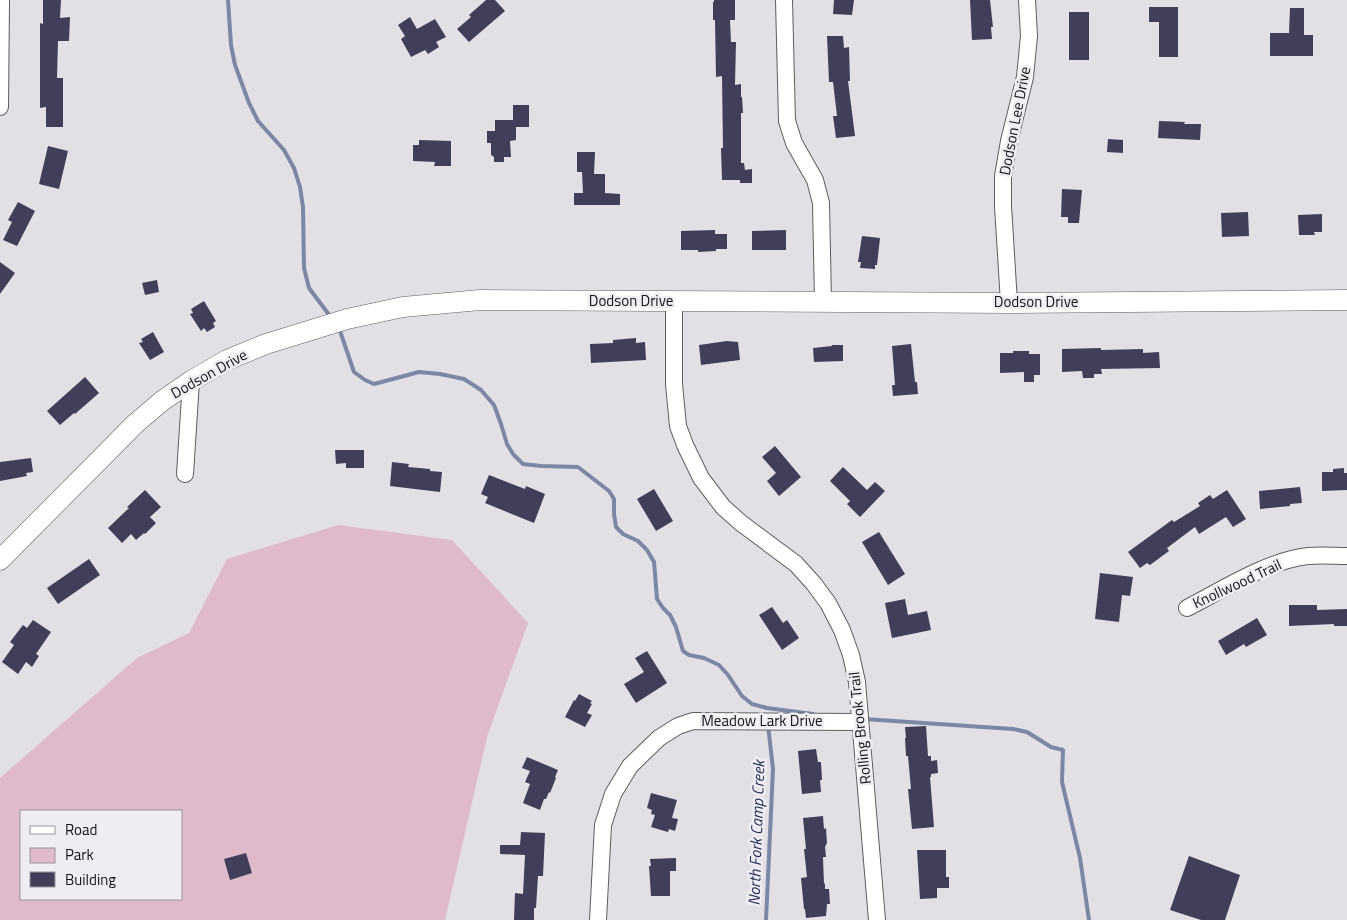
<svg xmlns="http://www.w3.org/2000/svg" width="1347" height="920" font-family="'Titillium Web',sans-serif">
<rect width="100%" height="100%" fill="#e2e0e5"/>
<path fill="#dfbacb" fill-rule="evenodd" d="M338,525l114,15 76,83 -41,114 -42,183h-445v-142l137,-120 52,-25 38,-74zM21,811h160v88h-160z"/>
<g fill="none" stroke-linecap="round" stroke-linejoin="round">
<g stroke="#7b87a5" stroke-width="4">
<path d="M228,0l3,45 4,20 14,38 9,18 26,29 10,18 6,19 3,20 1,61 5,20 21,28"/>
<path d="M339,328l15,44 11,8 9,4 45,-12 21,2 24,5 17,11 13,15 7,19 6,20 6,10 10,10 18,2 37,1 31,24 5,8v15l2,13 7,7 15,7 9,9 7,12 3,37 6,9 7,7 6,12 7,24 6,4 15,3 15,7 9,10 14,21 10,8 15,4 46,6"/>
<path d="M864,719l149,10 14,3 24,15 12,3 -1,32 18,76 9,62"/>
<path d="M766,920l7,-151 -5,-44"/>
</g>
</g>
<g fill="#413e5a">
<path d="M43,0h18l-1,18 10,-1 -1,24h-11l-1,37h6v49h-17v-20l-6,1v-85l3,1z"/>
<path d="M486,0h9l10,11 -36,31 -12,-13 14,-12 -2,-2z"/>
<path d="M714,0h21v20h-5l1,22h5l-1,43 6,-1v13h1l1,16h-2v50h3l1,7 7,-1v14h-12v-3h-18l-1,-32h2l-1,-72 -6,1 -1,-57h-2v-18h1z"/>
<path d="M834,0h20l-2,15 -19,-1z"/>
<path d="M970,0h20l3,27h-2l1,12 -20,1z"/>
<path d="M1149,7h29v50h-19v-35h-10z"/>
<path d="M1290,8h14v27h9v21h-43v-23h19z"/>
<rect x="1069" y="12" width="20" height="48"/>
<path d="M410,17l7,12 18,-10 11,18 -10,5 3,5 -11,7 -3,-4 -14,7 -10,-18 4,-3 -7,-11z"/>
<path d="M827,36h16l1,12 5,-1 1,34h-2l7,55 -19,2 -3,-22h4l-4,-34h-4z"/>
<path d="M513,105h16v22h-13v13l-6,1 1,16h-7v5h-10v-5l-3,-2v-12h-4v-12h8v-11h18z"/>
<path d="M1159,121l26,1 -1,2h17l-1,16 -42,-2z"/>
<path d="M1108,139l15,1v13l-16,-1z"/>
<path d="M419,140l32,1v25h-17l1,-4 -22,-1v-16h6z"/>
<path d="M48,146l20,5 -9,38 -20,-5z"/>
<path d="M577,152h18l-1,22h11v19l15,1v11h-46v-12h9l-1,-21h-5z"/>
<path d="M1062,189l20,1 -3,33h-11v-6h-7z"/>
<path d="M18,202l17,9 -18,35 -14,-6 9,-18 -4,-2z"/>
<path d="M1248,212l1,24 -27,1 -1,-24z"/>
<path d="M1322,214v18h-8l1,3h-16l-1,-20z"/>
<path d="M715,230v4h12v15h-11v2l-18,1v-2h-17v-19z"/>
<path d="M786,230v20h-34v-19z"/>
<path d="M862,236l18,2 -3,27h-2v4l-15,-1 1,-6h-3z"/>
<path d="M0,262l15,11 -15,21z"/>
<path d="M157,280l2,12 -14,3 -3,-12z"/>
<path d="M204,301l12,20 -3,2 2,4 -8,5 -3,-4 -3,3 -11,-17 3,-1 -2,-4z"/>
<path d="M153,332l11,20 -14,8 -11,-17 4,-1 -2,-3z"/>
<path d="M636,338v5l9,-1 1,18 -55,3 -1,-19 23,-1v-3z"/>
<path d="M727,341l11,1 2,18 -39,5 -2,-20z"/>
<path d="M911,344l4,38h2l1,12 -25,2 -1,-11h3l-3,-39z"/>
<path d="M832,345h11v16l-29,1 -1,-14 19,-2z"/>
<path d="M1101,348v2l42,-1v4l16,-1 1,16 -59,1 1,5h-8v4h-11l-1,-7 -20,1v-23z"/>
<path d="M1013,351h16v3h11v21h-6v7h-10v-10l-24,1v-20h13z"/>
<path d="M85,377l14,16 -24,21 -1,-1 -14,12 -13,-14z"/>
<path d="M775,446l26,31 -22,19 -12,-15 9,-8 -14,-16z"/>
<path d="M335,450h29v18h-18v-5l-10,1z"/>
<path d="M31,458l2,14 -7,1 1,3 -27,5v-19z"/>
<path d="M392,462l17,2 -1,3 22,2v2l12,1 -2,20 -50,-6z"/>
<path d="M843,467l24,23 8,-8 10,9 -25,26 -13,-13 3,-3 -20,-20z"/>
<path d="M1344,468v5h3v17l-25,1v-19h11v-3z"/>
<path d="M489,475l36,14 1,-3 19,8 -11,29 -49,-20 3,-6 -7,-3z"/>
<path d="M1300,487l2,16 -12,1v2l-30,3 -1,-18z"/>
<path d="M654,489l19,32 -17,10 -19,-32z"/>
<path d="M145,490l16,17 -11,10 6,6 -11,11 -1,-1 -8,7 -5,-6 -9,9 -14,-15 21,-20 -2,-1z"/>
<path d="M1227,490l19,29 -13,8 -7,-10 -27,17 -4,-7 -28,21 2,3 -19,14 -3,-2 -7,5 -12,-16 44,-32 2,2 26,-16 -2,-3 12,-8 3,4z"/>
<path d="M879,532l26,42 -17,11 -26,-43z"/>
<path d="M89,559l11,16 -42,29 -11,-16z"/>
<path d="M1100,573l33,4 -3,19 -8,-1 -3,27 -24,-3z"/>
<path d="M905,599l3,16 19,-4 4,19 -39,8 -7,-35z"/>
<path d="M1289,605h28v5l30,-1v17h-13v-2l-45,2z"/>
<path d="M772,607l11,16 4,-3 12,18 -17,12 -23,-35z"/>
<path d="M1257,618l10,17 -21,12 -2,-3 -18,11 -8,-14z"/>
<path d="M33,620l18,12 -15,22 3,2 -7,11 -6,-5 -8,12 -16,-12 12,-17 -4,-3 13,-17 4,3z"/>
<path d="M647,651l20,32 -31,20 -12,-19 20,-12 -9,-14z"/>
<path d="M579,694l13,7 -2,2 2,1 -5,9 5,2 -7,12 -20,-10 9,-17 1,1z"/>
<path d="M926,726l2,30h3v5l6,-1 1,13 -7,1v3h-1l4,50 -22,2 -4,-40h3l-3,-33h-2l-1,-18h1l-1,-11z"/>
<path d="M816,749l2,13h3l1,18h-2l1,12 -19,2 -4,-43z"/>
<path d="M527,757l31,13 -3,7 1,1 -6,15 -1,-1 -3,7h-2l-4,11 -17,-7 7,-19 -5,-2 5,-11 -8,-3z"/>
<path d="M651,793l26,7 -5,18 6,1 -3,12 -6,-2 -1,3 -17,-5 4,-12 -4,-1 1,-4 -5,-2z"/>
<path d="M823,816l1,13 2,-1 1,15 -2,4 1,10h-3l1,27 1,-1v6h4l1,15h-3l-1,12 -20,2 -1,-9h-1l-3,-31 6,-1 -3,-28h2l-3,-31z"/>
<path d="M521,832l24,1 -2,43h-5l-2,32h-2v12h-20l1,-27 8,1 2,-39 -25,-1v-9h20z"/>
<path d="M917,850h29v27h3v11h-12v10l-17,1z"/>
<path d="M246,853l6,20 -22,7 -6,-21z"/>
<path d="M1189,856l51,19 -15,45h-24l-31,-10z"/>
<path d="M676,858v13h-6v25h-19l-2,-30h2l-1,-7z"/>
</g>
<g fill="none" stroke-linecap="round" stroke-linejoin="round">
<defs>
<g id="minor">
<path d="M784,0l3,121 7,22 21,37 6,23 2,99"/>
<path d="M0,107l1,-107"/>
<path d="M674,301v83l4,42 7,19 16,33 22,29 18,16 55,41 18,20 14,19 14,27 9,25 6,27 20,238"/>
<path d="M1009,303l-6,-97v-30l6,-35 16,-64 4,-41 -2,-36"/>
<path d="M185,474l6,-93"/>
<path d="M1187,608c35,-18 82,-48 121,-52 13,-1 26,0 39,0"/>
<path d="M598,920l5,-95 10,-31 17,-28 29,-28 19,-12 15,-5 167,1"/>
</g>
<path id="tertiary" d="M0,560l135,-136 27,-23 29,-20 36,-21 39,-16 81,-25 56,-12 77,-7 529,3 338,-3"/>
</defs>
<use href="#minor" stroke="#5e5c60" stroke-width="18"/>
<use href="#tertiary" stroke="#5e5c60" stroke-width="21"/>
<use href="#minor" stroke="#fff" stroke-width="16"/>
<use href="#tertiary" stroke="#fff" stroke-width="20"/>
</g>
<g text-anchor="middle" stroke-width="5" stroke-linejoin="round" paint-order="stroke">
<g font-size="15" fill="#151416" stroke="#efedf2">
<text transform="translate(1015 121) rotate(-79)" y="5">Dodson Lee Drive</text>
<text x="631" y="306">Dodson Drive</text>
<text x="1036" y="307">Dodson Drive</text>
<text transform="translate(209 374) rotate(-29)" y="5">Dodson Drive</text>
<text transform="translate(1237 584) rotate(-25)" y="5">Knollwood Trail</text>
<text x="762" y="726">Meadow Lark Drive</text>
<text transform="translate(860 728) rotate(-96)" y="5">Rolling Brook Trail</text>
</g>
<g font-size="16" font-style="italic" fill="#1f2d57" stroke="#efedf2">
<text transform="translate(756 833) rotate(-88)" y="6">North Fork Camp Creek</text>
</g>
</g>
<rect x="20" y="810" width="162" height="90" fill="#efedf2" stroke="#98969a"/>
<rect x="30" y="826" width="25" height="8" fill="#ffffff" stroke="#98969a"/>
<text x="65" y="835" font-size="15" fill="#151416">Road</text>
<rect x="30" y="848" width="25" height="15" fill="#dfbacb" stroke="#98969a"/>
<text x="65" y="860" font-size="15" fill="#151416">Park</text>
<rect x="30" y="872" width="25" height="15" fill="#413e5a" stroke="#98969a"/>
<text x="65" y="885" font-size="15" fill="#151416">Building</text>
</svg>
